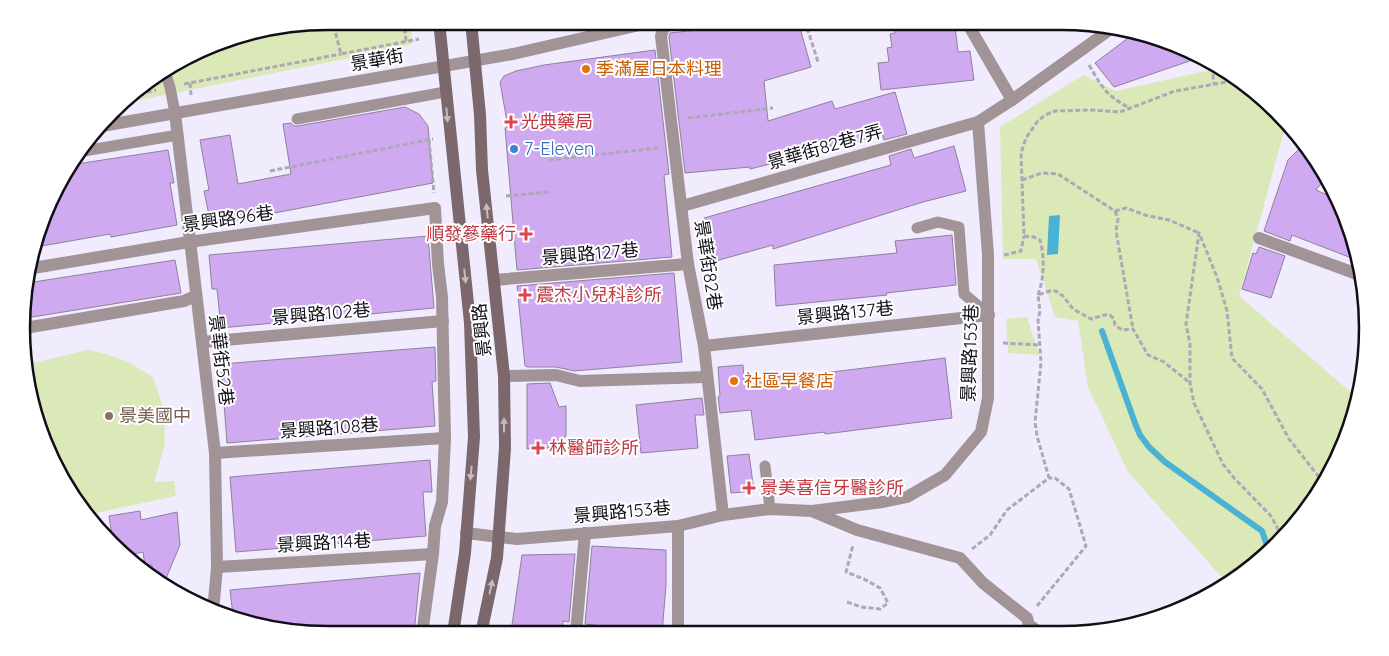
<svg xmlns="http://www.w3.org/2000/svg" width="1389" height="656" font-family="Quicksand,'Noto Sans TC',sans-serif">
<rect width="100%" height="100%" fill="#f0ecfd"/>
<g fill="#dbe8b8">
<path d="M328,21h83l1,23 -67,15 -221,44 17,-18 88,-47z"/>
<path d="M1215,69l63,42 8,13 -47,172 115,99 -10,51 -40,69 -56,57 -21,11 -99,-111 -40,-85 -10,-66 -23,-4 -19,-58h-33l-3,-132 83,-52 33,16z"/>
<path d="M1027,317l12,38 -31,-2 -2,-34z"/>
<path d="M88,350l18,4 20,7 27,16 11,33 1,34 -11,38 20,-1 2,15 -85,18 -38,-50 -29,-99z"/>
</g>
<path fill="#4ab2d3" d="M1060,215l-2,39 -11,1 2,-39z"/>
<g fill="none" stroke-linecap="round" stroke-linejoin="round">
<path stroke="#4ab2d3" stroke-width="6" d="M1102,331l33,92 5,12 9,12 16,15 97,69 7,20"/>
</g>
<g fill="#d0aaf1" stroke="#8e819a">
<path d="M763,21h35l13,46 -47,14 4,40 64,-20 3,8 60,-17 12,42 -23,6 -2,-6 -27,8v-3l-77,23 -28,7v-2l-65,6 -16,-136 1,-4 93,-10z"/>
<path d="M899,21h45v6l11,-1 3,26 12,-1 4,29 -93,10 -3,-27 11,-1 -2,-14 5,-1 -2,-13 5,-1v-8l4,-1z"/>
<path d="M1132,35l47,10 19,13 -84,29 -19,-24z"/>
<path d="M655,50l14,124 -5,1 8,82 -155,13 -12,-142 3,-1 -8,-45 4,-6 12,-5 28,-6z"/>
<path d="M405,107l14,7 9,12 5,57 -222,42 -7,-34 5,-1 -9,-50 30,-5 8,49 53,-10 -8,-50 8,-1 3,3h4z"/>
<path d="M954,146l12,45 -43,11 -150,47v-4l-61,17 -8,-44 187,-53 -2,-9 22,-7 3,9z"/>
<path d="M1302,146l22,34 -8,10 20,9 8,12 10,48 -62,-24 -2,6 -26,-10 24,-71z"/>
<path d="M168,150l6,33h-4l7,42 -66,12 -1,-3 -74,13 34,-82z"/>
<path d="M952,235l4,50 -70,8 1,2 -111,11 -2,-41 123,-12 -2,-12z"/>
<path d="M428,236l6,72 -213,20 -4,-39h-5l-3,-34z"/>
<path d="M1259,247l26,9 -14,42 -29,-9 11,-36 3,1z"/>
<path d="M175,260l6,33 -155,25 1,-35z"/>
<path d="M674,273l8,89 -108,9 -18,-4h-29v-1h-2l-8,-80z"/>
<path d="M435,347l1,34 -4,1 3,44 -208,17 -6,-79z"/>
<path d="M945,358l7,60 -127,16v-2l-70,8 -4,-30 -31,3 -2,-16 2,-1 -2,-29 25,-2 1,15 56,-6v2z"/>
<path d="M550,383l9,24 7,-1v30l-18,12 -21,1v-65z"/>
<path d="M702,398l2,17h-9l3,33 -57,5 -5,-48z"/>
<path d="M749,454l5,37 -23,2 -4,-37z"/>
<path d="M430,460l2,32h-9l3,44 -190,16 -6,-75z"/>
<path d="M140,511l1,9 36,-8 3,33 -16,38 -12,-8v-10l-7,1 -2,-14 -19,4 -11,-13 -4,-27z"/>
<path d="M592,546l74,4v35l-4,48 -77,-9z"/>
<path d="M575,554l-6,68 -6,-1 -1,13h-41l-10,-2 11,-77z"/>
<path d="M420,573l-6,61 -86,1 -95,-19 -3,-26z"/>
</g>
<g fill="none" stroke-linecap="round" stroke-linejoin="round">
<g stroke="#aca8b7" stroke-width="3" stroke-dasharray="5 2.5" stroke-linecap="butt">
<path d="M327,21l8,10 6,23 78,-15"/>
<path d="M404,21l2,20"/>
<path d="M805,21l13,41"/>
<path d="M1089,65c13,22 17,31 41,43"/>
<path d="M1212,67l2,17"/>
<path d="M190,83l1,12"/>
<path d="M184,84l157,-30"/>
<path d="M132,95l24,-5"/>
<path d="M688,118l85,-10"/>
<path d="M429,140l5,53"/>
<path d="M549,160l109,-12"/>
<path d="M270,171l163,-32"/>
<path d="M1022,180l20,-7 16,1 57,37 11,-3 19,7 24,5 30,13"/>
<path d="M506,196l43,-4"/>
<path d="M1115,211l3,8 -2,12 17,98"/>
<path d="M1004,255l17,-4 3,-15"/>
<path d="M1038,295c6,-17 7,-37 2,-55l-6,-3 -10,-1 -3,-83 5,-15 11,-16 8,-7 10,-4 35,-1 30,2 55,-21 58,-10"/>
<path d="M1003,343l37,2"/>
<path d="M1282,537l-11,-21 -37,-38 -11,-14 -29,-61 -4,-20v-39l-4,-20 13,-91 18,44 10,34 5,47 30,31 27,50 34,43"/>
<path d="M972,549l18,-14 17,-25 42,-32 -12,-42 -2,-14 6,-59 -3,-43 2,-9 -2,-16 12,-4h6l7,5 10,13 18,10 13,-4h6l4,4 1,6 7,5 11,-1 15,26 16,7 26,21"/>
<path d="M847,602l14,5 19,2 8,-6 -8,-15 -16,-9 -18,-7 7,-27"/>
<path d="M1037,606l49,-60 -17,-57 -14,-11h-6"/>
</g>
<g stroke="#a29396" stroke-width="11">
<path d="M165,72l5,15 5,26"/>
<path d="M297,119l148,-27"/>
<path d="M78,152l100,-17"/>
<path d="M917,228l21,-6 21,5 5,67 25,21"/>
<path d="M765,466l5,43"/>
</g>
<g stroke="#a29396" stroke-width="12">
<path d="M666,21l-5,15 27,228 16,82 19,169"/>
<path d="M966,21l46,79"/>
<path d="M175,113l40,340 2,114 -4,45"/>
<path d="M102,126l411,-72 144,-33"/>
<path d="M682,206l296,-84 34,-22 96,-69"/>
<path d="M1259,238l98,36"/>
<path d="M27,269l162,-27 246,-34 3,56 4,33 3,141 -3,64 -7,24 -2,28 -11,80"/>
<path d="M494,280l194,-16"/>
<path d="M25,328l159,-27 11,-5"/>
<path d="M202,342l241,-21"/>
<path d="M704,346l285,-31"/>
<path d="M504,376l52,-1 24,6 126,-4"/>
<path d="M215,453l230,-15"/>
<path d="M814,512l43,18 103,28 23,25 44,35 2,7 10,7"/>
<path d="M678,526v108"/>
<path d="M466,533l51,6 161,-13 45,-11 47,-6 42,2 71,-9 24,-5 38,-22 36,-43 7,-34v-143l-10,-133"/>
<path d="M585,533l-9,99 11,2"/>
<path d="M217,567l216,-13"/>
</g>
<g stroke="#7c686c" stroke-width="12">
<path d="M439,21l31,302 4,114 -9,116 -12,81"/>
<path d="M471,21l9,94 2,55 22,206 1,72 -8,110 -16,76"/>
</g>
</g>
<defs><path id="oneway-solid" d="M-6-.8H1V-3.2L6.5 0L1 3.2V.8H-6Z" transform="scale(1.25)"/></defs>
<g fill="#c4bbbd">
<use href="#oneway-solid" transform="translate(447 115) rotate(85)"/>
<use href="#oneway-solid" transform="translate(487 211) rotate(-96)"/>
<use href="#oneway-solid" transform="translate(465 276) rotate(84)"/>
<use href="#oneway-solid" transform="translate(504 425) rotate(-90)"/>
<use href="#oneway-solid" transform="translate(471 473) rotate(95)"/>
<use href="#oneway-solid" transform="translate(491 587) rotate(-78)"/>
</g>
<g fill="#e8710a" stroke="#fff" stroke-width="2">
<circle cx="586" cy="69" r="5"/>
<circle cx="734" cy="381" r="5"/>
</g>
<g fill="#e0444e" stroke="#fff" stroke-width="2">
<path d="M508.5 114.5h5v5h5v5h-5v5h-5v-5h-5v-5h5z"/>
<path d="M523.5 226.5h5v5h5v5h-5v5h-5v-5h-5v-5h5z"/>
<path d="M522.5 287.5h5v5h5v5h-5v5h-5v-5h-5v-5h5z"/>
<path d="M535.5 440.5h5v5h5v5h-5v5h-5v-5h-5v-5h5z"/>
<path d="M746.5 480.5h5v5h5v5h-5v5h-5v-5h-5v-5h5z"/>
</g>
<circle fill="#3f7fe0" stroke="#fff" stroke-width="2" cx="514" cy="149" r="5"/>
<circle fill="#8d6e63" stroke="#fff" stroke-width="2" cx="109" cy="416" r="5"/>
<g text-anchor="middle" stroke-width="4" stroke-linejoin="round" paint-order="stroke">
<g font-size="18" fill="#110e17" stroke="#fff">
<text transform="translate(377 60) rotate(-10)" y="6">景華街</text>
<text transform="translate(825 147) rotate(-16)" y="6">景華街82巷7弄</text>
<text transform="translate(228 219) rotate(-8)" y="6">景興路96巷</text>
<text transform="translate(590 254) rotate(-5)" y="6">景興路127巷</text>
<text transform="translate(708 265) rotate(81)" y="6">景華街82巷</text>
<text transform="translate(845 313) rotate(-6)" y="6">景興路137巷</text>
<text transform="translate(321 314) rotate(-5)" y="6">景興路102巷</text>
<text transform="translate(482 330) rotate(-96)" y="6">景興路</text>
<text transform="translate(970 353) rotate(-88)" y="6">景興路153巷</text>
<text transform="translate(221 360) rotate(83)" y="6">景華街52巷</text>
<text transform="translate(329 428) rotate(-4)" y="6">景興路108巷</text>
<text transform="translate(622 512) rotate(-5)" y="6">景興路153巷</text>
<text transform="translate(324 543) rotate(-3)" y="6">景興路114巷</text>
</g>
<g font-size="18" fill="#c56008" stroke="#fff" text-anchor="start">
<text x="596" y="75">季滿屋日本料理</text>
<text x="744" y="387">社區早餐店</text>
</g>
<g font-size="18" fill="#be3a42" stroke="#fff" text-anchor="start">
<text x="521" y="128">光典藥局</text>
<text x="516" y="240" text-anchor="end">順發篸藥行</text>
<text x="536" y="301">震杰小兒科診所</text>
<text x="549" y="454">林醫師診所</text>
<text x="760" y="494">景美喜信牙醫診所</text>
</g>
<g font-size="18" fill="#366cbe" stroke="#fff" text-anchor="start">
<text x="524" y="155">7-Eleven</text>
</g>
<g font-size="18" fill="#785e54" stroke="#fff" text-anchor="start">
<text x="119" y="422">景美國中</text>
</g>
</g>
<path d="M0 0H1389V656H0ZM328 30H1061A298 298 0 0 1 1359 328V328A298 298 0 0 1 1061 626H328A298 298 0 0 1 30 328V328A298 298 0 0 1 328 30Z" fill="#fff" fill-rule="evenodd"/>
<path fill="none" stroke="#110e17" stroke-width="2.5" d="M328 30H1061A298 298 0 0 1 1359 328V328A298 298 0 0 1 1061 626H328A298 298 0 0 1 30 328V328A298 298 0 0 1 328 30Z"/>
</svg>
